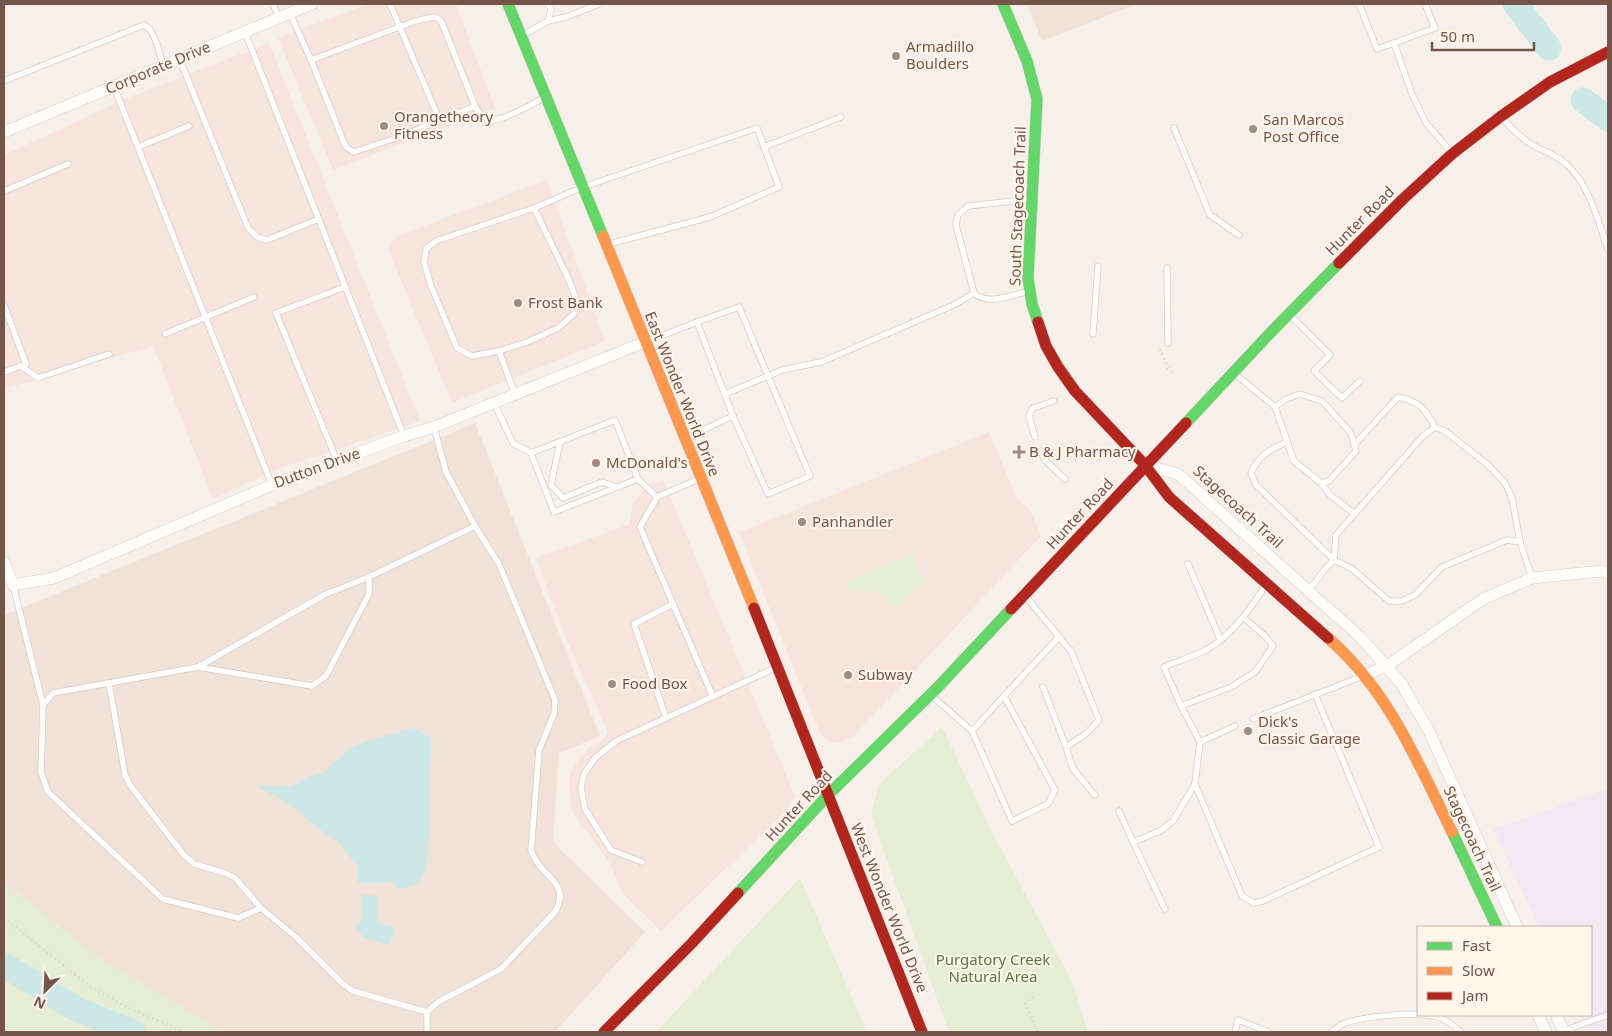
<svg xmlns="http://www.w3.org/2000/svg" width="1612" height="1036" font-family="'Noto Sans',sans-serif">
<rect width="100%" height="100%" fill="#f7f0ea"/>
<g fill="#f0e2d7">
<path d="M1027,4h111l-96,37z"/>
<path d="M475,423l125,313 -41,17 -6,89 92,90 -90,100h-331l-124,-73 -96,-77v-267z"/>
</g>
<g fill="#f7e4dd">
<path d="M368,4h88l39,104 -162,62 -55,-132z"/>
<path d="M269,43l151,378 -145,49 -62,29 -60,-153 -149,43v-234l121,-56z"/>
<path d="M547,180l58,161 -153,62 -64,-154 7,-11 7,-4z"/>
<path d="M989,432l28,66 14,14 10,24 -189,202 -16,5 -11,-4 -6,-8 -80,-199z"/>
<path d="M663,479l132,317 -8,14 -126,121 -38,-37 -14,-32 -37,-51 -3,-25 1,-12 6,-11 11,-14 17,-10 4,-7 -43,-96 -29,-78 94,-34 3,-21 13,-15z"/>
</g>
<path fill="#f2e8f2" d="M1608,789v243h-19l-9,-17h11v-88h-52l-46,-98z"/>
<g fill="#e5edd4">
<path d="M913,554l12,28 -30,26c-12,-14 -29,-22 -47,-16l-4,-11z"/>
<path d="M942,727l50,105 80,149 16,51h-139l-78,-217 8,-31z"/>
<path d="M800,878l67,154h-211z"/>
<path d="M4,882l96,77 124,73h-220z"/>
</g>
<g fill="#cbe8e7">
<path d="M414,728l17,10 -3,118c-3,18 -8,34 -32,32v-6l-38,1v-15l-19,-26 -30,-20 -16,-16 -33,-18v-3l29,2 19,-10 15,-4 26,-24 21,-9z"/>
<path d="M361,894l17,2 -1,27 14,3 3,8 -5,11 -24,-7 -11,-11 8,-6z"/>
</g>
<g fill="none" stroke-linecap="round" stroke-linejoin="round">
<g stroke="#cbe8e7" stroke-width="25">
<path d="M1515,4l34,44"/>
<path d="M1583,100l25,19"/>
<path d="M4,965l72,44 57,23"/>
</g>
<defs>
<g id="lane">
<path d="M273,4l6,14"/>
<path d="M390,4l49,115"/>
<path d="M1359,4l18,45 17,-6 18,51 14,29 25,29"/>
<path d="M290,13l21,47"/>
<path d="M548,21l18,-4 33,-13"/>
<path d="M245,32l159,404"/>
<path d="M523,35l25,-14 3,-12 -3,-5"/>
<path d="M1394,43l41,-15 -10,-24"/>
<path d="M180,60l68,168 9,9 10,3 52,-21"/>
<path d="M4,81l140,-56c11,4 16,30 19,41"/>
<path d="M114,87l158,398"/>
<path d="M475,106l-76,31 -45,15 -8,-5 -2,-4 -33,-83 104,-39 19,-4 5,2 3,4 33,83c3,5 7,13 14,14 13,2 42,-16 55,-22"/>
<path d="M1502,118c8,8 16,18 26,24 11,8 26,11 37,21 24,20 33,58 43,86"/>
<path d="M1174,128l36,87 29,20"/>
<path d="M138,147l51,-21"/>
<path d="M764,147l77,-30"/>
<path d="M4,191l64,-27"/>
<path d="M534,208l49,-21 174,-59 22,59 -69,30 -101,27"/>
<path d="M534,208l35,72 6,16 -1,18 -16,14 -31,14 -28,9 -27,5 -15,-8 -26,-62 -7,-24 2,-13 10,-8z"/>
<path d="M1167,268l1,75"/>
<path d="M1029,291c-17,4 -40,15 -55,2l-18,-68 2,-10 10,-9 63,-7"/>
<path d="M4,305l22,59 -22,8"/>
<path d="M1291,316l39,39 -16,16 28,27 18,-17"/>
<path d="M697,322l42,-15 71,169 -42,18 -35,-78"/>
<path d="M165,334l89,-37"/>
<path d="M1093,334l5,-68"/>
<path d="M648,341l49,-19 36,94 -45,21"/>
<path d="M499,351l16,43"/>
<path d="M21,366l17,12 71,-24"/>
<path d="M1234,373l41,34 19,54 27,22 8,-2 27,-30 -5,-18 -29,-32 -22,-7 -14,5 -11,8"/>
<path d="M725,394l57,-24 39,-8 135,-58 18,-11"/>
<path d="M494,403l19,40 18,10 84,-33 23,59 19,18"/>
<path d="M1035,437l-6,-21 4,-8 21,-7"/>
<path d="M560,442l-9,43 12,13 39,-16 14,5"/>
<path d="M1287,442c-18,8 -28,13 -36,31l5,12 78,75"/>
<path d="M1354,445l44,-48c21,4 28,13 37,30"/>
<path d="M1041,451l4,9 20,19"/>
<path d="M531,453l23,59 84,-33"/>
<path d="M337,461l-61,-148 69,-26"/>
<path d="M701,478l-44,19 -17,30 73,170"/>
<path d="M1321,483l9,12 25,19"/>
<path d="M1334,560l2,-25 86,-98 13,-10 10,4 43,34 17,18 7,15 8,44"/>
<path d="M1188,564l32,75"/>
<path d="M13,585l30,120 -2,67 7,20 115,107 75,19 23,-10 35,29 47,47 10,7 74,21"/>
<path d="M1309,590l16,-21 9,-9 17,8 38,33h13l13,-6 27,-28 65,-27 13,2 12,36"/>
<path d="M1026,597l45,54 28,69 -12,13 -21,14 7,22 22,26"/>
<path d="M198,667l114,19 14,-10 43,-82v-17"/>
<path d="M109,683l16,92 5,10 53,69 11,10 31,9 10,5 26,30"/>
<path d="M1043,687l23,60"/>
<path d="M932,696l40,35 40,90 36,-17 7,-14 -51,-94 55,-59"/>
<path d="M43,705l10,-12 145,-26 126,-72 45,-18 106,-51"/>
<path d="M1181,706l50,-19 24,-15 18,-26 -8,-10 -21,-18"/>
<path d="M666,718l-32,-94 39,-20"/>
<path d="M1253,719l110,-43"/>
<path d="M972,731l32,-35"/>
<path d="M1200,742l35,-16"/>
<path d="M1195,784l47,112 12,7 9,-2 116,-54 -64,-153"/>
<path d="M1119,811l14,31"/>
<path d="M642,862l-31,-12 -26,-41 -4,-22 3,-13 11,-16 21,-17 159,-73"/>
<path d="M1165,909l-32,-67 27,-11 13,-10 22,-37 5,-42 -19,-36 -17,-39c14,-6 31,-11 44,-18 25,-15 42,-40 58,-64"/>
<path d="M1563,1031l45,-16"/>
<path d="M427,1032v-20l11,-10 63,-33 54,-57c13,-24 -2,-30 -16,-47 -4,-4 -5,-9 -8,-14l8,-101 15,-36 1,-14 -56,-136 -24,-38 -29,-54 -12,-45"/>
<path d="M1235,1032l3,-12 31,12"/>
<path d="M1332,1032c2,-2 6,-5 9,-7 18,-9 73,-13 93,-9 11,2 19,9 27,16"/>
</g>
<g id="street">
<path d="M4,132l308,-128"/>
<path d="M1145,465l33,9 182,163 41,46 27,46 89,198"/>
<path d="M4,562l9,23 41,-7 218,-93 132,-49 30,-9 211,-85"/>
<path d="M1365,675l22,-9 96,-67 49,-21 70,-7 6,2"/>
<path d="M1538,1015l8,17"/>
<path d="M1556,1015l8,17"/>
</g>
<g id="fast">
<path d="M508,4l95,232"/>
<path d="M1003,4l24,57 10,38 -9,179 4,26 6,18"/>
<path d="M1186,423l87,-93 66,-67"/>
<path d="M1452,832l45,95"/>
<path d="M738,893l90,-98 110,-108 73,-78"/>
</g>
<g id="slow">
<path d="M603,236l151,372"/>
<path d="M1328,638c61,53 89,123 124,194"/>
</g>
<g id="jam">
<path d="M1339,263l64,-64 49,-45 48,-37 50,-35 58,-30"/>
<path d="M1038,322l8,24 12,21 17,24 70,74 24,32 159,141"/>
<path d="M754,608l168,424"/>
<path d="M1011,609l175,-186"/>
<path d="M604,1032l88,-89 46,-50"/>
</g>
</defs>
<use href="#lane" stroke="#d6ccc6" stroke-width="7"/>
<use href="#street" stroke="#d6ccc6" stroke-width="12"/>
<use href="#fast" stroke="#d6cbc6" stroke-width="12"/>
<use href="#slow" stroke="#d6cbc6" stroke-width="12"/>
<use href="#jam" stroke="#d6cbc6" stroke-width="12"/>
<g stroke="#dad0cd" stroke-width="2.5" stroke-dasharray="1 4" stroke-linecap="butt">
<path d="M1160,349l8,19 4,4"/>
<path d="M4,918l88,70 33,18 60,26"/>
<path d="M1033,997l-8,6 13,29"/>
</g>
<use href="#lane" stroke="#fefdfc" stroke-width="5.5"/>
<use href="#street" stroke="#fefdfc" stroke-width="11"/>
<use href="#fast" stroke="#63d668" stroke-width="11"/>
<use href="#slow" stroke="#ff974d" stroke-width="11"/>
<use href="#jam" stroke="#b3261e" stroke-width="11"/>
</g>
<g fill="#a28b81" stroke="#fff5ea" stroke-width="2">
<circle cx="896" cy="56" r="5"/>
<circle cx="384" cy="126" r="5"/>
<circle cx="1253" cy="129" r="5"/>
<circle cx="518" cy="303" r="5"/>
<path d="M1016.5 444.5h5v5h5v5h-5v5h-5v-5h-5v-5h5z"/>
<circle cx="596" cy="463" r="5"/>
<circle cx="802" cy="522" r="5"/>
<circle cx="848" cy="675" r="5"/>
<circle cx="612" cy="684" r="5"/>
<circle cx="1248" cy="731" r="5"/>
</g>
<g text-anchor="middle" stroke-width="4" stroke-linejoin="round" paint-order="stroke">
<g font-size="15" fill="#755449" stroke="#fff5ea" text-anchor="start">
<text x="906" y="52">Armadillo<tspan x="906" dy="17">Boulders</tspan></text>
<text x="394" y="122">Orangetheory<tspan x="394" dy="17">Fitness</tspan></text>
<text x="1263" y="125">San Marcos<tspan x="1263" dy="17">Post Office</tspan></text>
<text x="528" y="308">Frost Bank</text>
<text x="1029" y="457">B &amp; J Pharmacy</text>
<text x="606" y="468">McDonald's</text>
<text x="812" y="527">Panhandler</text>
<text x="858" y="680">Subway</text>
<text x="622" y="689">Food Box</text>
<text x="1258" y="727">Dick's<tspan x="1258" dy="17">Classic Garage</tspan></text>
</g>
<g font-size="15" fill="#755449" stroke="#fff5ea">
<text transform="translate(158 68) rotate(-23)" y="5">Corporate Drive</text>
<text transform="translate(1018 206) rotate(-88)" y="5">South Stagecoach Trail</text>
<text transform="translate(1360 221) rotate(-45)" y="5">Hunter Road</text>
<text transform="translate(682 394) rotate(68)" y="5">East Wonder World Drive</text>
<text transform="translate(317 468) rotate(-20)" y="5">Dutton Drive</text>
<text transform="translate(1238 507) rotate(42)" y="5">Stagecoach Trail</text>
<text transform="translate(1080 514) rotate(-47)" y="5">Hunter Road</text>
<text transform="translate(799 806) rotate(-47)" y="5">Hunter Road</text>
<text transform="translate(1472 839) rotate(65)" y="5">Stagecoach Trail</text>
<text transform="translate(889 908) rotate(68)" y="5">West Wonder World Drive</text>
</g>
<g font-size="15" fill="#587b41" stroke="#fff5ea">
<text x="993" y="965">Purgatory Creek<tspan x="993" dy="17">Natural Area</tspan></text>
</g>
</g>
<rect width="1612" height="1036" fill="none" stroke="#755449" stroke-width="10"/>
<rect x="1417" y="926" width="175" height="90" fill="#fff5ea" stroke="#c8b5aa"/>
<rect x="1427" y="942" width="25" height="8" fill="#63d668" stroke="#c8b5aa"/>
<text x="1462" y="951" font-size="15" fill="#755449">Fast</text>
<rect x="1427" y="967" width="25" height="8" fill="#ff974d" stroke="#c8b5aa"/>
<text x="1462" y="976" font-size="15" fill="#755449">Slow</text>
<rect x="1427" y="992" width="25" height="8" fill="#b3261e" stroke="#c8b5aa"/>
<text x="1462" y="1001" font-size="15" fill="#755449">Jam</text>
<g transform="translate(45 991) rotate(204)" stroke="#fff5ea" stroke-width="4" paint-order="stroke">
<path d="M0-4L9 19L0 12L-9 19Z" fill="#755449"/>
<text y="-8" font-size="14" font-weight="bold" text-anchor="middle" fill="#755449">N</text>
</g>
<path d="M1432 42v8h102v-8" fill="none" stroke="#755449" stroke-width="2.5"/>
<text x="1440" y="42" font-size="15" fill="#755449" stroke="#fff5ea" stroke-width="4" paint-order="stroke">50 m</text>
</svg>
